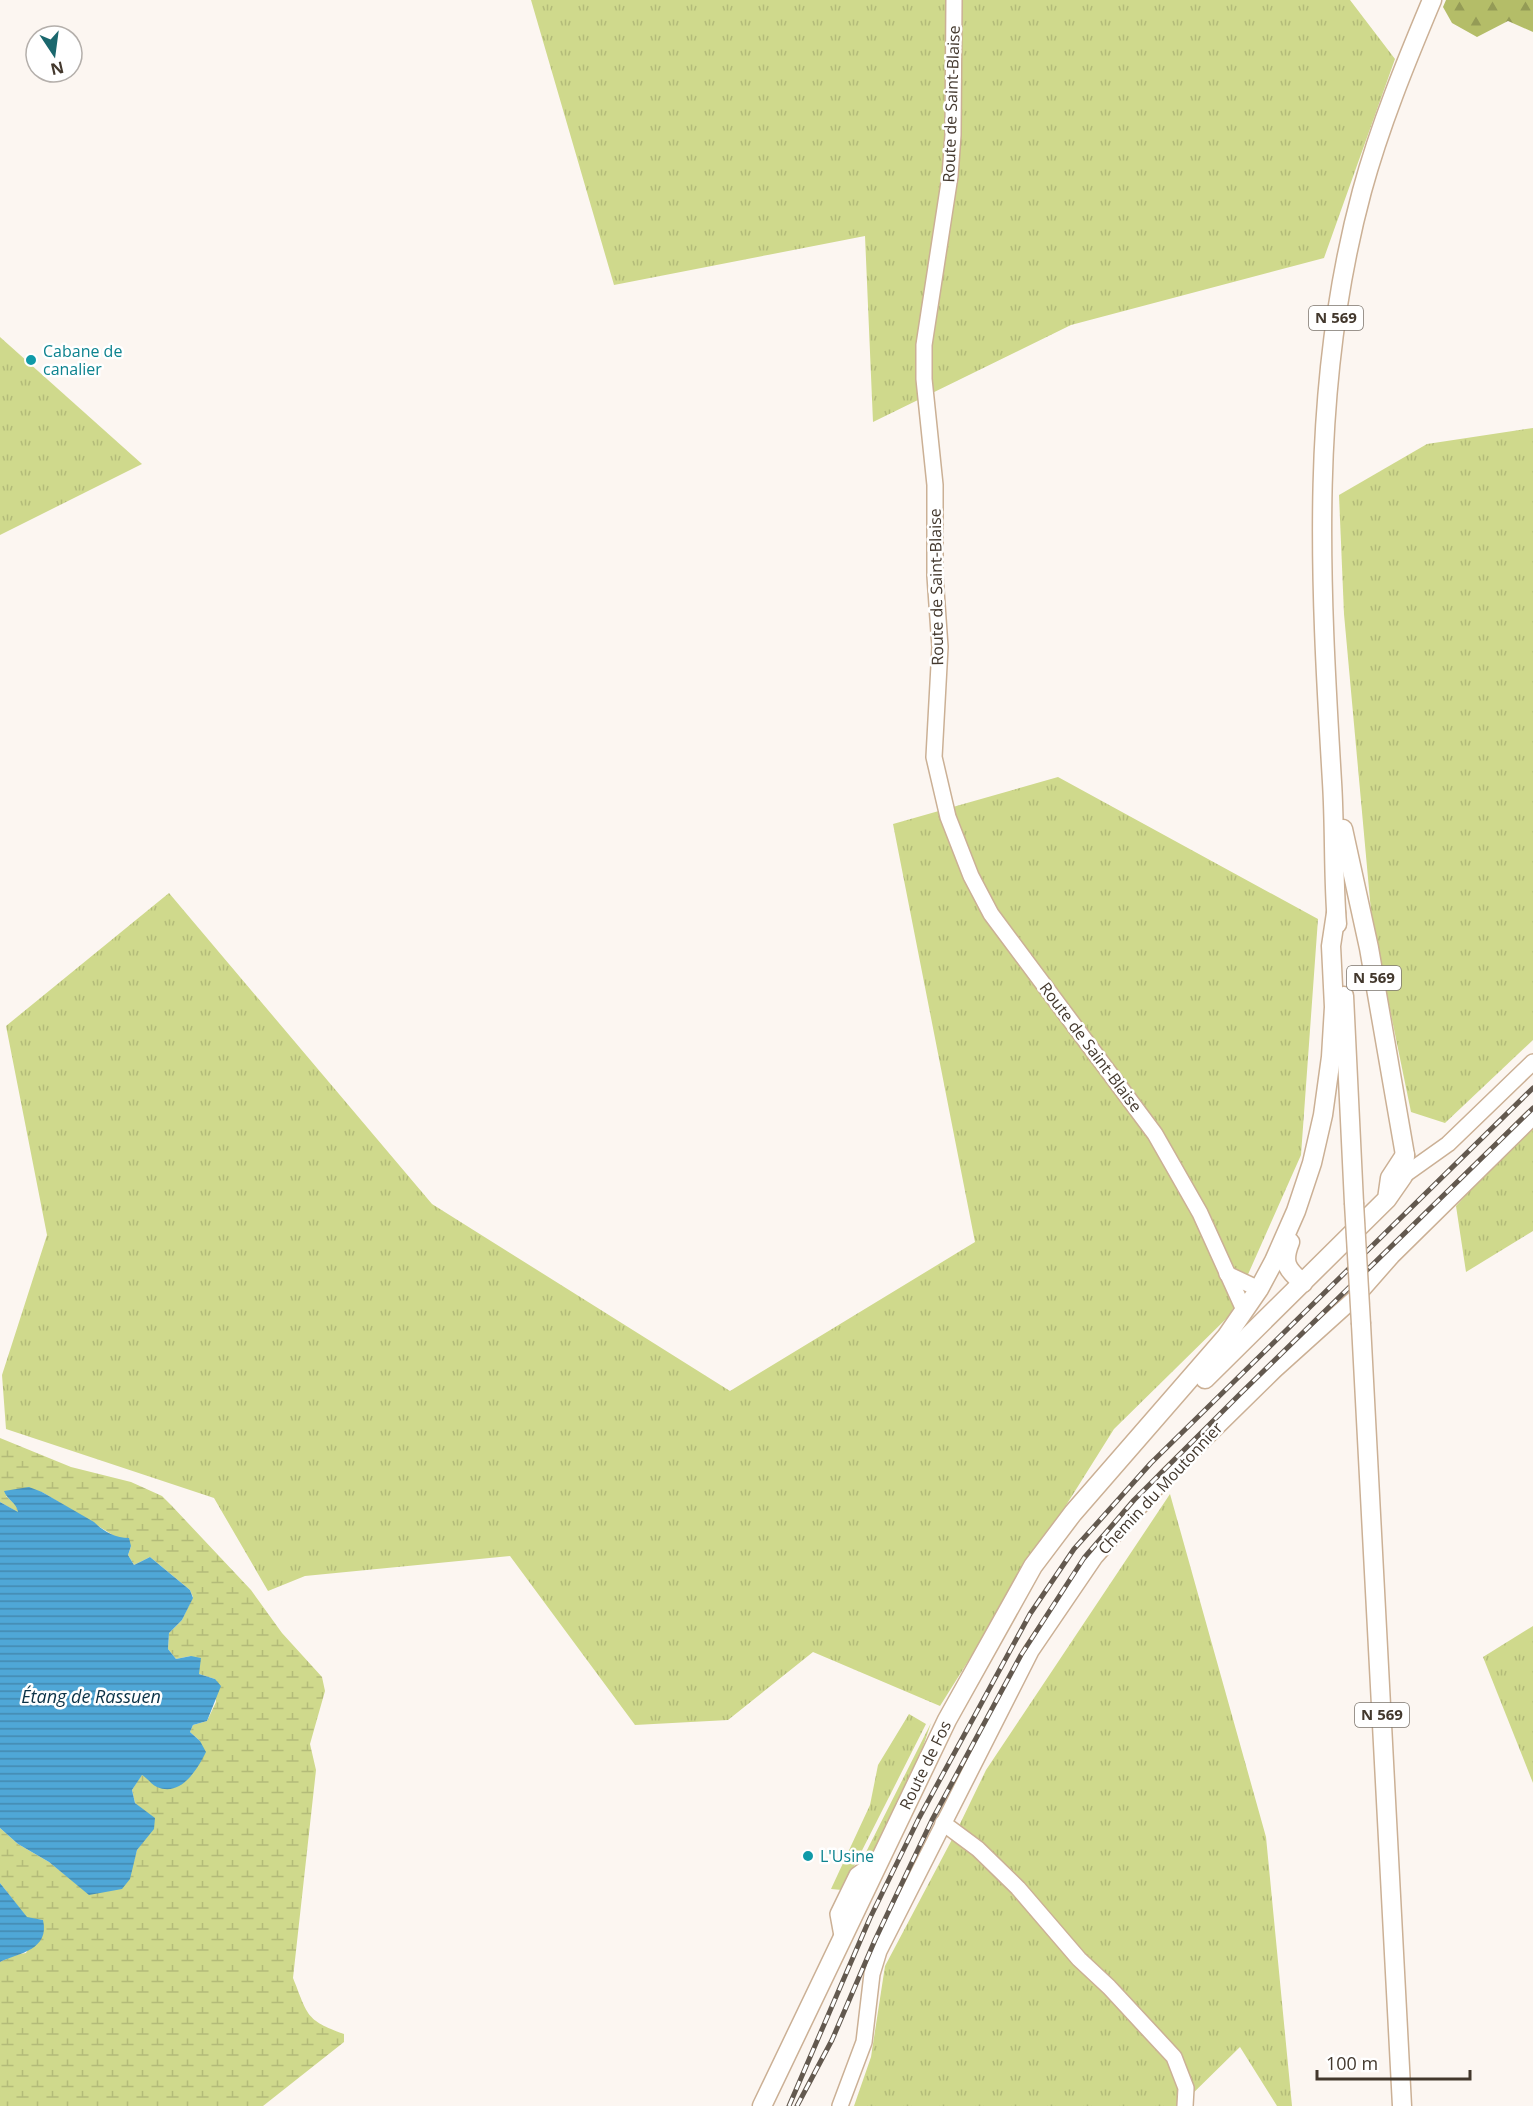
<svg xmlns="http://www.w3.org/2000/svg" width="1533" height="2106" font-family="'Open Sans',sans-serif">
<defs>
<pattern id="grass-tufts" width="24" height="20" patternUnits="userSpaceOnUse" patternTransform="scale(1.5)"><rect width="24" height="20" fill="#cfd98c"/><path d="M3 7l-1-3M5 7V3M7 7l1-3M15 17l-1-3M17 17v-4M19 17l1-3" fill="none" stroke="#b3bb79"/></pattern>
<pattern id="forest-firs" width="22" height="20" patternUnits="userSpaceOnUse" patternTransform="scale(1.5)"><rect width="22" height="20" fill="#b4bd68"/><path d="M5 1l3.5 6h-7zM16 11l3.5 6h-7z" fill="#949b56"/></pattern>
<pattern id="wetland-marsh" width="20" height="14" patternUnits="userSpaceOnUse" patternTransform="scale(1.5)"><rect width="20" height="14" fill="#cfd98c"/><path d="M1 5h8M5 5V1M11 12h8M15 12V8" fill="none" stroke="#b3bb79"/></pattern>
<pattern id="water-rules" width="6" height="5" patternUnits="userSpaceOnUse" patternTransform="scale(1.5)"><rect width="6" height="5" fill="#4fa7d7"/><path d="M0 2.5h6" fill="none" stroke="#4389af"/></pattern>
</defs>
<rect width="100%" height="100%" fill="#fcf6f1"/>
<g fill="url(#grass-tufts)">
<path d="M531,0h819l45,59 -71,199 -253,67 -198,97 -8,-186 -251,49z"/>
<path d="M0,337l142,127 -142,71z"/>
<path d="M1533,428v612l-88,83 -34,-11 -39,-190 -28,-308 -5,-119 88,-51z"/>
<path d="M1058,777l260,142 -17,236 -71,160 -116,114 -174,277 -127,-54 -85,68 -93,5 -125,-169 -205,20 -37,15 -54,-93 -208,-69 -4,-54 45,-140 -41,-209 163,-133 263,311 298,187 245,-149 -82,-418z"/>
<path d="M1533,1122v109l-67,41 -10,-66z"/>
<path d="M1170,1494l96,343 26,269h-15l-37,-59 -60,59h-326l17,-49 14,-91 72,-136 29,-60z"/>
<path d="M1533,1626v157l-50,-126z"/>
<path d="M909,1714l17,10 -84,166 -11,-1 39,-84 8,-40z"/>
<path d="M931,1723c-16,48 -36,112 -74,147z"/>
</g>
<path fill="url(#forest-firs)" d="M1446,0h87v32l-25,-11 -31,16 -25,-14 -9,-16z"/>
<path fill="url(#wetland-marsh)" d="M0,1438l71,29 60,15 31,14 9,9 80,85 31,43 40,44 3,14 -15,53 6,26 -23,208c15,37 12,42 51,56v8l-81,64h-263v-144l14,-7 12,-2 17,-33 -16,-2 -27,-35v-55l18,16 31,18 40,32 44,-30 4,-14 7,-10 1,-28 -10,-9 -3,-13 10,-16 58,-33 -10,-9 3,-7 14,-4 9,-19 -1,-23 -16,-5v-7l-8,-11 -15,3 -8,-10 1,-16 13,-13 11,-23 -3,-7 -40,-33 -16,8 -6,-10 3,-9 -89,-54 -36,4 12,11 1,6 -19,-11z"/>
<g fill="url(#water-rules)">
<path d="M29,1487l13,5 52,30c9,9 21,16 35,16l2,8 -3,9 6,10 16,-8 40,33 3,8 -11,22 -13,13 -1,16 8,10 15,-3 10,2 -2,16 16,5 6,7 -14,35 -14,4 -3,7 10,9 6,11c-9,18 -25,45 -49,35 -5,-2 -10,-9 -15,-12l-10,15 3,13 20,15 -1,11 -17,21 -7,29 -8,10 -33,6 -40,-33 -31,-18 -18,-16v-326l18,10c-1,-9 -11,-12 -14,-21z"/>
<path d="M0,1883l27,34 16,3c7,30 -24,33 -43,42z"/>
</g>
<g fill="none" stroke-linecap="round" stroke-linejoin="round">
<defs>
<g id="minor">
<path d="M954,0l-1,135 -3,41 -26,169v34l11,106v91l5,71 -6,110 14,60 23,59 20,38 164,220 45,79 44,97"/>
<path d="M1403,1176l45,-32 85,-82"/>
<path d="M1227,1274l32,15"/>
<path d="M943,1823l35,26 40,39 61,71 30,28 65,70 12,31 -1,18"/>
<path d="M842,1936l-4,-22 19,-39 22,-16"/>
<path d="M840,2106l24,-64 8,-68 7,-23 152,-300 64,-94 71,-80 109,-107 81,-73 36,-41 141,-139"/>
</g>
<g id="major">
<path d="M1343,829l26,119 36,207"/>
<path d="M1337,924c-4,-47 -2,-95 -5,-142 -12,-200 -23,-395 30,-591 18,-66 44,-129 70,-191"/>
<path d="M1344,996l10,207"/>
<path d="M1290,1242c-8,20 -4,27 13,41"/>
<path d="M1361,1324l41,782"/>
<path d="M1205,1379l182,-180 16,-23 2,-21 -15,23 -3,21"/>
<path d="M762,2106l185,-386 86,-154 40,-53 153,-176 33,-48 15,-28 22,-50 16,-48 11,-48 8,-58 3,-50 -3,-61 5,-33"/>
</g>
</defs>
<use href="#minor" stroke="#cbb095" stroke-width="18"/>
<use href="#major" stroke="#cbb095" stroke-width="21"/>
<use href="#minor" stroke="#fff" stroke-width="15"/>
<use href="#major" stroke="#fff" stroke-width="18"/>
<defs>
<g id="rail">
<path d="M789,2106l81,-188 49,-100 111,-204 44,-65 77,-86 382,-375"/>
<path d="M797,2106l35,-66 43,-100 57,-120 89,-165 63,-97 50,-58 105,-105 294,-287"/>
</g>
</defs>
<use href="#rail" stroke="#63594f" stroke-width="5"/>
<use href="#rail" stroke="#fff" stroke-width="3" stroke-dasharray="9" stroke-linecap="butt"/>
<defs>
<path id="major-bridge" d="M1354,1203l7,121"/>
</defs>
<use href="#major-bridge" stroke="#cbb095" stroke-width="21" stroke-linecap="butt"/>
<use href="#major-bridge" stroke="#fff" stroke-width="18"/>
</g>
<g fill="#0f9aa8" stroke="#fff" stroke-width="2">
<circle cx="31" cy="360" r="6"/>
<circle cx="808" cy="1856" r="6"/>
</g>
<g text-anchor="middle" stroke-width="5" stroke-linejoin="round" paint-order="stroke">
<g fill="#fff" stroke="#7b746c" stroke-width="1.5">
<rect x="1309" y="306" width="54" height="24" rx="4.5"/>
<rect x="1347" y="966" width="54" height="24" rx="4.5"/>
<rect x="1355" y="1703" width="54" height="24" rx="4.5"/>
</g>
<g font-size="15" font-weight="bold" fill="#43382d">
<text x="1336" y="323">N 569</text>
<text x="1374" y="983">N 569</text>
<text x="1382" y="1720">N 569</text>
</g>
<g font-size="16" fill="#43382d" stroke="#fff">
<text transform="translate(951 104) rotate(-88)" y="6">Route de Saint-Blaise</text>
<text transform="translate(936 587) rotate(-91)" y="6">Route de Saint-Blaise</text>
<text transform="translate(1091 1047) rotate(53)" y="6">Route de Saint-Blaise</text>
<text transform="translate(1160 1488) rotate(-47)" y="6">Chemin du Moutonnier</text>
<text transform="translate(925 1765) rotate(-64)" y="6">Route de Fos</text>
</g>
<g font-size="16" fill="#0d838f" stroke="#fff" text-anchor="start">
<text x="43" y="357">Cabane de<tspan x="43" dy="18">canalier</tspan></text>
<text x="820" y="1862">L'Usine</text>
</g>
<g font-size="18" font-style="italic" fill="#0b3247" stroke="#fff">
<text x="91" y="1703">Étang de Rassuen</text>
</g>
</g>
<g transform="translate(54 54) rotate(167)"><circle r="28" fill="#ffffff" stroke="#b4afab" stroke-width="1.5"/>
<path d="M0-4.5L10 22L0 15L-10 22Z" fill="#1a676d"/>
<text y="-9" font-size="16" font-weight="bold" text-anchor="middle" fill="#43382d">N</text>
</g>
<path d="M1317 2070v9h153v-9" fill="none" stroke="#43382d" stroke-width="3"/>
<text x="1326" y="2070" font-size="18" fill="#43382d" stroke="#ffffff" stroke-width="4.5" paint-order="stroke">100 m</text>
</svg>
